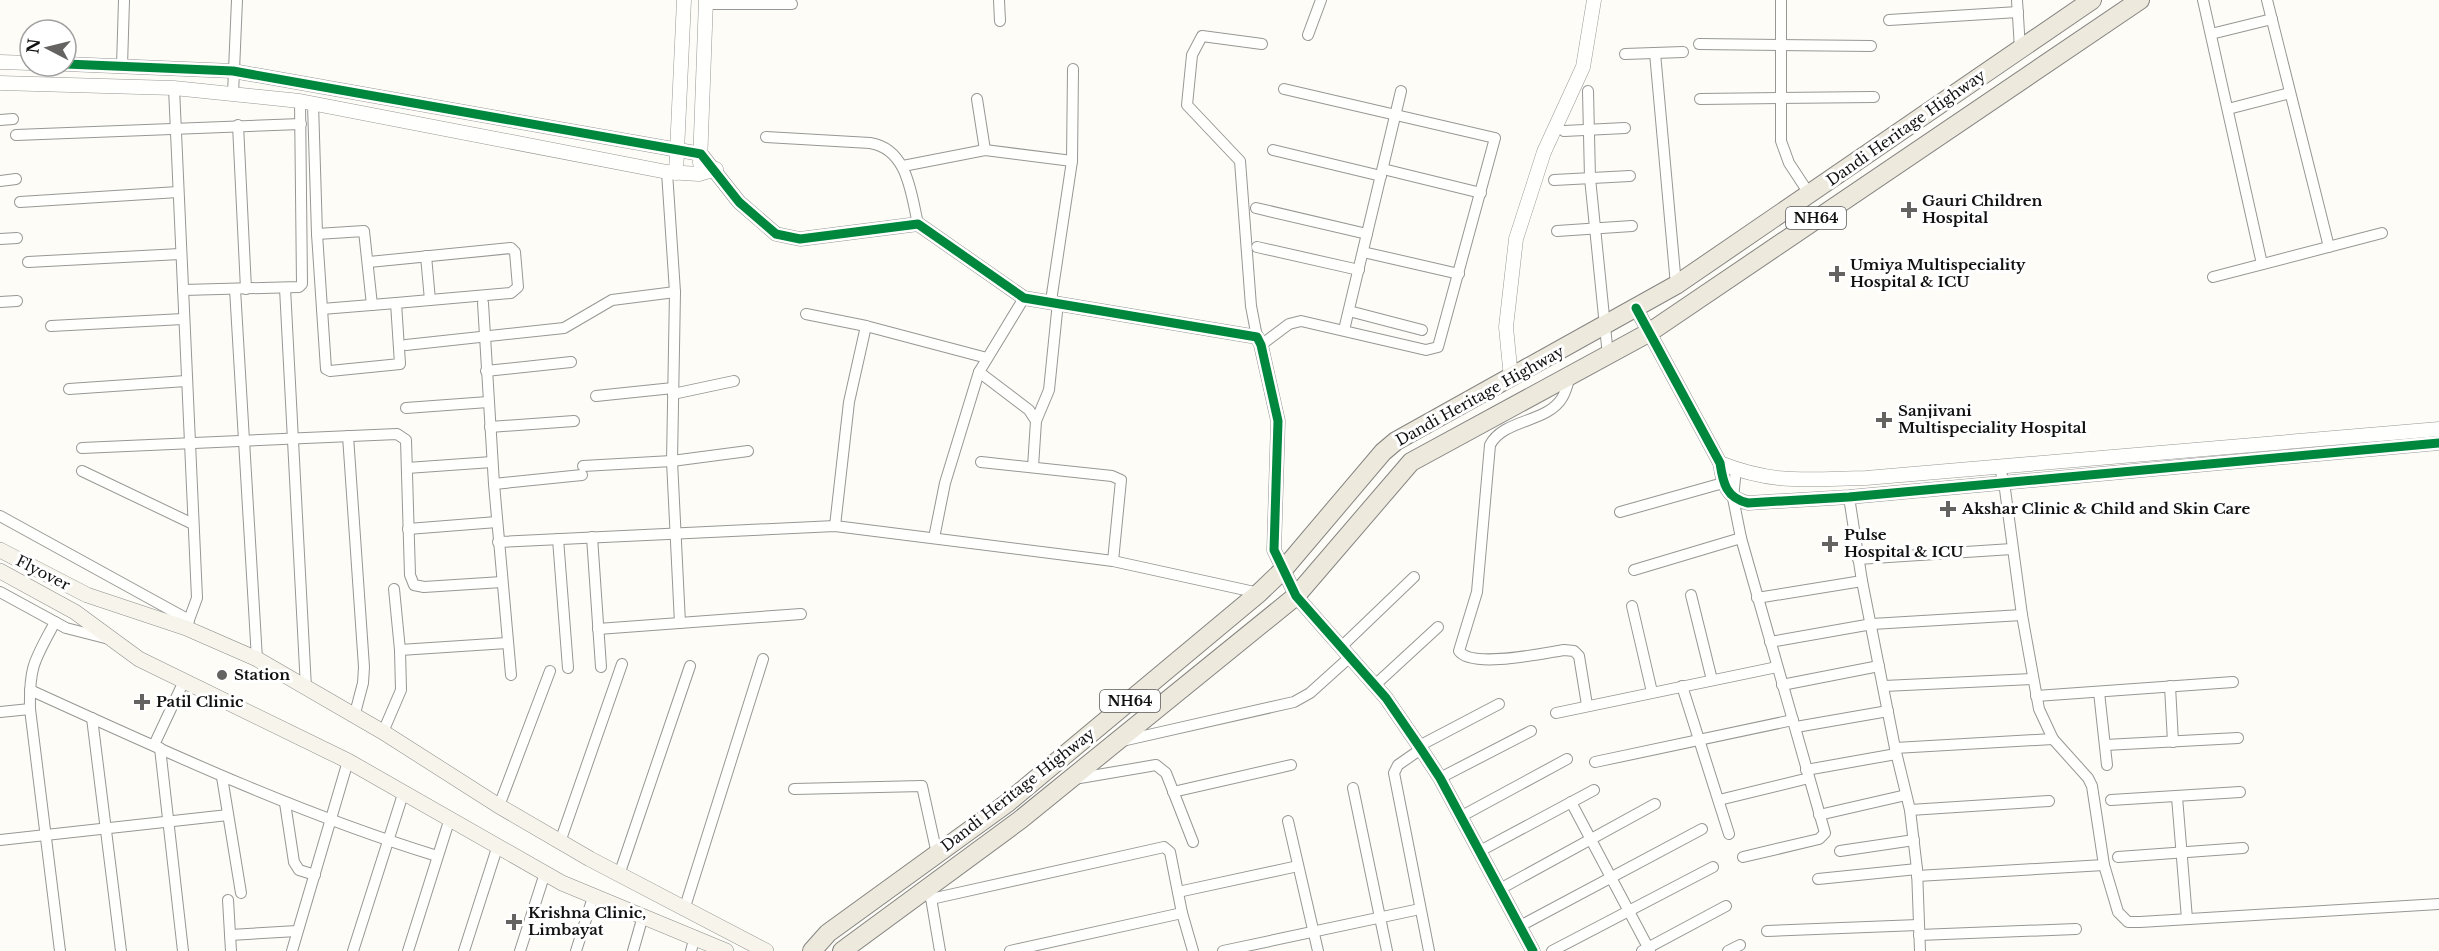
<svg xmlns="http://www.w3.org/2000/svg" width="2439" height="951" font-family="'Libre Baskerville',serif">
<rect width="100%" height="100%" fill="#fdfcf7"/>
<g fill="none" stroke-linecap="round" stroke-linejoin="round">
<defs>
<g id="minor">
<path d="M999,0l1,21"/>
<path d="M1781,0v141l8,22 21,32"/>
<path d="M2017,0l3,49"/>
<path d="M2203,0l59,264"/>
<path d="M2267,0l62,247"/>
<path d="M706,4h86"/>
<path d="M1889,20l129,-8"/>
<path d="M2211,34l61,-15"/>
<path d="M1308,35l13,-35"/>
<path d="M1699,44l172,2"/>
<path d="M1655,53l21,232"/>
<path d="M1625,54l58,-2"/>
<path d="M122,66l2,-66"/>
<path d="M174,88l23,510 -11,30"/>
<path d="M1588,91l2,87 18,178"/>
<path d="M233,94l4,-94"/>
<path d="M977,99l8,51"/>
<path d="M1700,99l174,-2"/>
<path d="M313,104l4,130 9,135 4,2 70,-7 -4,-61 115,-10 7,-6 -3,-35 -4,-4 -142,14"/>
<path d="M2228,109l62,-16"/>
<path d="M0,120l13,-1"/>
<path d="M238,125l8,164"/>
<path d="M1564,131l61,-3"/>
<path d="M16,135l285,-11"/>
<path d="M766,137l104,6c38,6 41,51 48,81"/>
<path d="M1273,150l108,26"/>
<path d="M903,166l82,-16 87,11"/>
<path d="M1383,169l98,24"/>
<path d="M667,172l8,120 -3,169 8,162"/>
<path d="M1554,180l76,-4"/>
<path d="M0,181l16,-2"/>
<path d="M20,202l158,-10"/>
<path d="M1256,208l111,26"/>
<path d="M1557,231l75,-5"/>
<path d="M317,234l47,-3 8,74"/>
<path d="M0,239l17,-1"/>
<path d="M1257,247l102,23"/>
<path d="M1363,252l96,22"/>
<path d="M426,256l4,44"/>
<path d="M28,262l152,-8"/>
<path d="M2213,277l169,-44"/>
<path d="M285,288l21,400"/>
<path d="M235,289l22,370"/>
<path d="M183,290l116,-3 3,-3 -2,-183"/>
<path d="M1051,301l21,-140 1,-92"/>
<path d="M0,302l17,-1"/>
<path d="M483,303l11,181 17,191"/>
<path d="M322,309l74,-6"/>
<path d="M1349,311l73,19"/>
<path d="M806,314l60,12 121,32"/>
<path d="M51,326l132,-7"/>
<path d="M1344,330l57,-239"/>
<path d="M1257,337l-6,-31 -11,-145 -53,-56 5,-50 10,-19 60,8"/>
<path d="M406,345l158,-17 48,-28 63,-8"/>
<path d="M1261,345l28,-21 12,-3 125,29 12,-3 57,-209 -211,-49"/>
<path d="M486,371l85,-9"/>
<path d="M979,372l50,38 7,11 -3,46"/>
<path d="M1570,376c-2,7 -4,16 -8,22 -15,25 -59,21 -72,47l-13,147 -18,59c13,18 85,2 105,-1l10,1 5,5 8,49"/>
<path d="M69,389l117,-8"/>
<path d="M673,394l61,-13"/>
<path d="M596,396l77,-8"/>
<path d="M406,408l82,-6"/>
<path d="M1036,421l13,-31 9,-88"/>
<path d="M490,427l84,-6"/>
<path d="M348,436l16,231 -1,16 -9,34"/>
<path d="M82,448l315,-14 9,6 4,135 4,10 10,2 78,-5"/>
<path d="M981,462l131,14 9,4 -8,81"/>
<path d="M583,466l89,-5 76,-10"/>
<path d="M1999,466l5,16 18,133 17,94 14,30 35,39 4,8 12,79 14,47 10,10h12l299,-18"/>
<path d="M407,468l85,-6"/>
<path d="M1736,469l-3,29 8,40 84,295 -6,6 -76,18"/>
<path d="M82,471l111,53"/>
<path d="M494,484l88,-9"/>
<path d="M1849,497l13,84 33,167 15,62 7,59 3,82"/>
<path d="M1620,512l103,-29"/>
<path d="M0,516l189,104"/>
<path d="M835,526l14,-124 17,-76"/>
<path d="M408,529l89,-7"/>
<path d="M592,537l9,130"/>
<path d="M934,538l11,-55 34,-111 45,-74"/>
<path d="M558,539l10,129"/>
<path d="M498,542l337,-16 278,35 146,32"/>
<path d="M1858,559l154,-10"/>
<path d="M1634,570l107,-32"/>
<path d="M0,592l66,36 43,11"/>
<path d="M1691,595l21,85"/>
<path d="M1757,598l105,-17"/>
<path d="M1632,606l20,86"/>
<path d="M55,622c-20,38 -26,43 -25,87l30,242"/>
<path d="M598,629l203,-15"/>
<path d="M1770,642l102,-18 150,-9"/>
<path d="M1341,647l73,-70"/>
<path d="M400,650l107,-7"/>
<path d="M1375,685l63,-58"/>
<path d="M1782,685l97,-19"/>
<path d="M1682,686l47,148"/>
<path d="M1884,686l148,-7"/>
<path d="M2170,686l3,56"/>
<path d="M30,690c134,61 267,123 407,166"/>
<path d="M2099,692l8,73"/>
<path d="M2036,696l197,-14"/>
<path d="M0,712l30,-3"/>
<path d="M1556,713l221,-46"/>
<path d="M92,718l29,233"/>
<path d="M1796,727l92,-16"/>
<path d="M383,732l18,-42 -1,-40 -6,-61"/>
<path d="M1122,741l172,-39 16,-9 40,-36"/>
<path d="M154,745l30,-64"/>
<path d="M2105,745l133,-7"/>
<path d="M1419,746l80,-42"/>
<path d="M160,748l23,203"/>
<path d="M1895,748l158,-9"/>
<path d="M1421,749l-23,16 -4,8 35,178"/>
<path d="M1595,762l198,-42"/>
<path d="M1806,770l90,-16"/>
<path d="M222,777l19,116"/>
<path d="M1440,778l91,-47"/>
<path d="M1074,779l82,-14 10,8 27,69"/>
<path d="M1353,788l34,163"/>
<path d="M794,789l128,-3 15,68"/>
<path d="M1173,792l118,-27"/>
<path d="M2177,797l10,122"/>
<path d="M1719,800l90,-22"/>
<path d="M2111,800l129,-8"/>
<path d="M1571,802l79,149"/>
<path d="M285,803l9,59 5,8 16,5"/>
<path d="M499,806l51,-135"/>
<path d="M1910,810l139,-9"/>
<path d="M1819,815l87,-20"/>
<path d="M1460,817l107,-58"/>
<path d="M1288,821l30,130"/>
<path d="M0,840l228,-25"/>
<path d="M560,842l62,-178"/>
<path d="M1480,851l114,-61"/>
<path d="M1840,851l74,-11"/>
<path d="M2118,857l125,-9"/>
<path d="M619,875l71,-209"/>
<path d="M1917,876l187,-11"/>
<path d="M1818,879l99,-10"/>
<path d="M1500,889l155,-85"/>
<path d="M930,892l10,59"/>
<path d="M1178,892l120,-26"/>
<path d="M931,899l233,-52 6,5 12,61 11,38"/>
<path d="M228,900l3,51"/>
<path d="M684,910l79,-251"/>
<path d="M1520,926l182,-97"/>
<path d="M1767,931l151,-6"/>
<path d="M230,935l67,-4"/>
<path d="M1919,935l157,-6"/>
<path d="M292,951l56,-190"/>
<path d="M353,951l51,-160"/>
<path d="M408,951l42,-133"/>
<path d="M464,951l34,-106"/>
<path d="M520,951l25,-78"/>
<path d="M576,951l17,-54"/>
<path d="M633,951l10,-35"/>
<path d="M691,951l4,-15"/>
<path d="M1010,951l172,-38"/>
<path d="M1223,951l197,-42"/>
<path d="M1552,951l161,-84"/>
<path d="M1642,951l84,-45"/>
<path d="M1728,951l12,-6"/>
</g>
<g id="tertiary">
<path d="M0,62l30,1"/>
<path d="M66,64l167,7 468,83 38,48 37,32 24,5 118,-15 106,74 233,39 4,8 17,76 -4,129 22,46 90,102 35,51 19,29 93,173"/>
<path d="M0,83l174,5 126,13 367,71 32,2 17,-5"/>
<path d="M700,163l6,-163"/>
<path d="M676,173l8,-173"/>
<path d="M1636,308l84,155c3,20 6,35 28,40l101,-6 590,-54"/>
<path d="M1511,378l-5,-51 10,-88 28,-87 39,-85 11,-67"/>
<path d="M1720,463c55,22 89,16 146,15l573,-49"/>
</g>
<g id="secondary">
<path d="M0,550l87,45 99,33 71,31 126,73 116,74 91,53 176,92"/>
<path d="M0,571l75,41 64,47 209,102 214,122 164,68"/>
</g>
<g id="primary">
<path d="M812,951l16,-18 178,-129 253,-211 24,-23 100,-118 13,-11 280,-156 416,-285"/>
<path d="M842,951l178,-131 276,-224 115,-134 239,-130 490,-332"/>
</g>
</defs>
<use href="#minor" stroke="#979795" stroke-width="12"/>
<use href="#tertiary" stroke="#979795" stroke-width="15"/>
<use href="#secondary" stroke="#8e8d8b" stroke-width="16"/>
<use href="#primary" stroke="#858482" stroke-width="20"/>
<use href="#minor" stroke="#fffffe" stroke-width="10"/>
<use href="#tertiary" stroke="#fffffe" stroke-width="14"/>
<use href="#secondary" stroke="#f6f4eb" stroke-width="15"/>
<use href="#primary" stroke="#ede9dc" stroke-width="18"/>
<defs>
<g id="cycleway">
<path d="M66,64l167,7 468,83 38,48 37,32 24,5 118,-15 106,74 233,39 4,8 17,76 -4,129 22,46 90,102 35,51 19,29 93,173"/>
<path d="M1636,308l84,155c3,20 6,35 28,40l101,-6 590,-54"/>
</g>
</defs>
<use href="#cycleway" stroke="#fff" stroke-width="13"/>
<use href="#cycleway" stroke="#00873e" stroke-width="9"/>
</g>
<g fill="#646362" stroke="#fff" stroke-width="2">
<path d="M1906 201h6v6h6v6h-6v6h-6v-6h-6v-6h6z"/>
<path d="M1834 265h6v6h6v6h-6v6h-6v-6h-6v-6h6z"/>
<path d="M1881 411h6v6h6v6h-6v6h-6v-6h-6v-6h6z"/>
<path d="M1945 500h6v6h6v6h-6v6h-6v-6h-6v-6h6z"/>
<path d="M1827 535h6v6h6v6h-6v6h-6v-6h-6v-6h6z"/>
<circle cx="222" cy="675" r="6"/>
<path d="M139 693h6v6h6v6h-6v6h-6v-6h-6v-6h6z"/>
<path d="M511 913h6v6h6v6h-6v6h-6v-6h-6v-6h6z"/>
</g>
<g text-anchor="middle" stroke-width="6" stroke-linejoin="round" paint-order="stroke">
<g fill="#fff" stroke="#585858" stroke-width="1.5">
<rect x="1786" y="207" width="60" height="22" rx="4.5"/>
<rect x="1100" y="690" width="60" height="22" rx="4.5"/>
</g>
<g font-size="14" font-weight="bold" fill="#111">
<text x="1816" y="223">NH64</text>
<text x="1130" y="706">NH64</text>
</g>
<g font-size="15" fill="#111" stroke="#fff">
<text transform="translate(1906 128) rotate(-35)" y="5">Dandi Heritage Highway</text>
<text transform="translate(1480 396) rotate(-29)" y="5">Dandi Heritage Highway</text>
<text transform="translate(43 573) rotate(27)" y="5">Flyover</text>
<text transform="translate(1018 790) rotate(-38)" y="5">Dandi Heritage Highway</text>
</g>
<g font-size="15" font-weight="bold" fill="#111" stroke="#fff" text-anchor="start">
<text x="1922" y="206">Gauri Children<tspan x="1922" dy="17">Hospital</tspan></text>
<text x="1850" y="270">Umiya Multispeciality<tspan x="1850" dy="17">Hospital &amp; ICU</tspan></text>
<text x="1898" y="416">Sanjivani<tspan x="1898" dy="17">Multispeciality Hospital</tspan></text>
<text x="1962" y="514">Akshar Clinic &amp; Child and Skin Care</text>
<text x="1844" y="540">Pulse<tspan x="1844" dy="17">Hospital &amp; ICU</tspan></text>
<text x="234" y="680">Station</text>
<text x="156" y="707">Patil Clinic</text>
<text x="528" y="918">Krishna Clinic,<tspan x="528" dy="17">Limbayat</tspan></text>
</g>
</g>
<g transform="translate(48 48) rotate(277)"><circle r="28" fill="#ffffff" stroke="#a0a0a0" stroke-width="1.5"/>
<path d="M0-4.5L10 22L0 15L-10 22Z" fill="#646362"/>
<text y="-9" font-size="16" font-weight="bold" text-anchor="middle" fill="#111111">N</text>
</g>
</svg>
